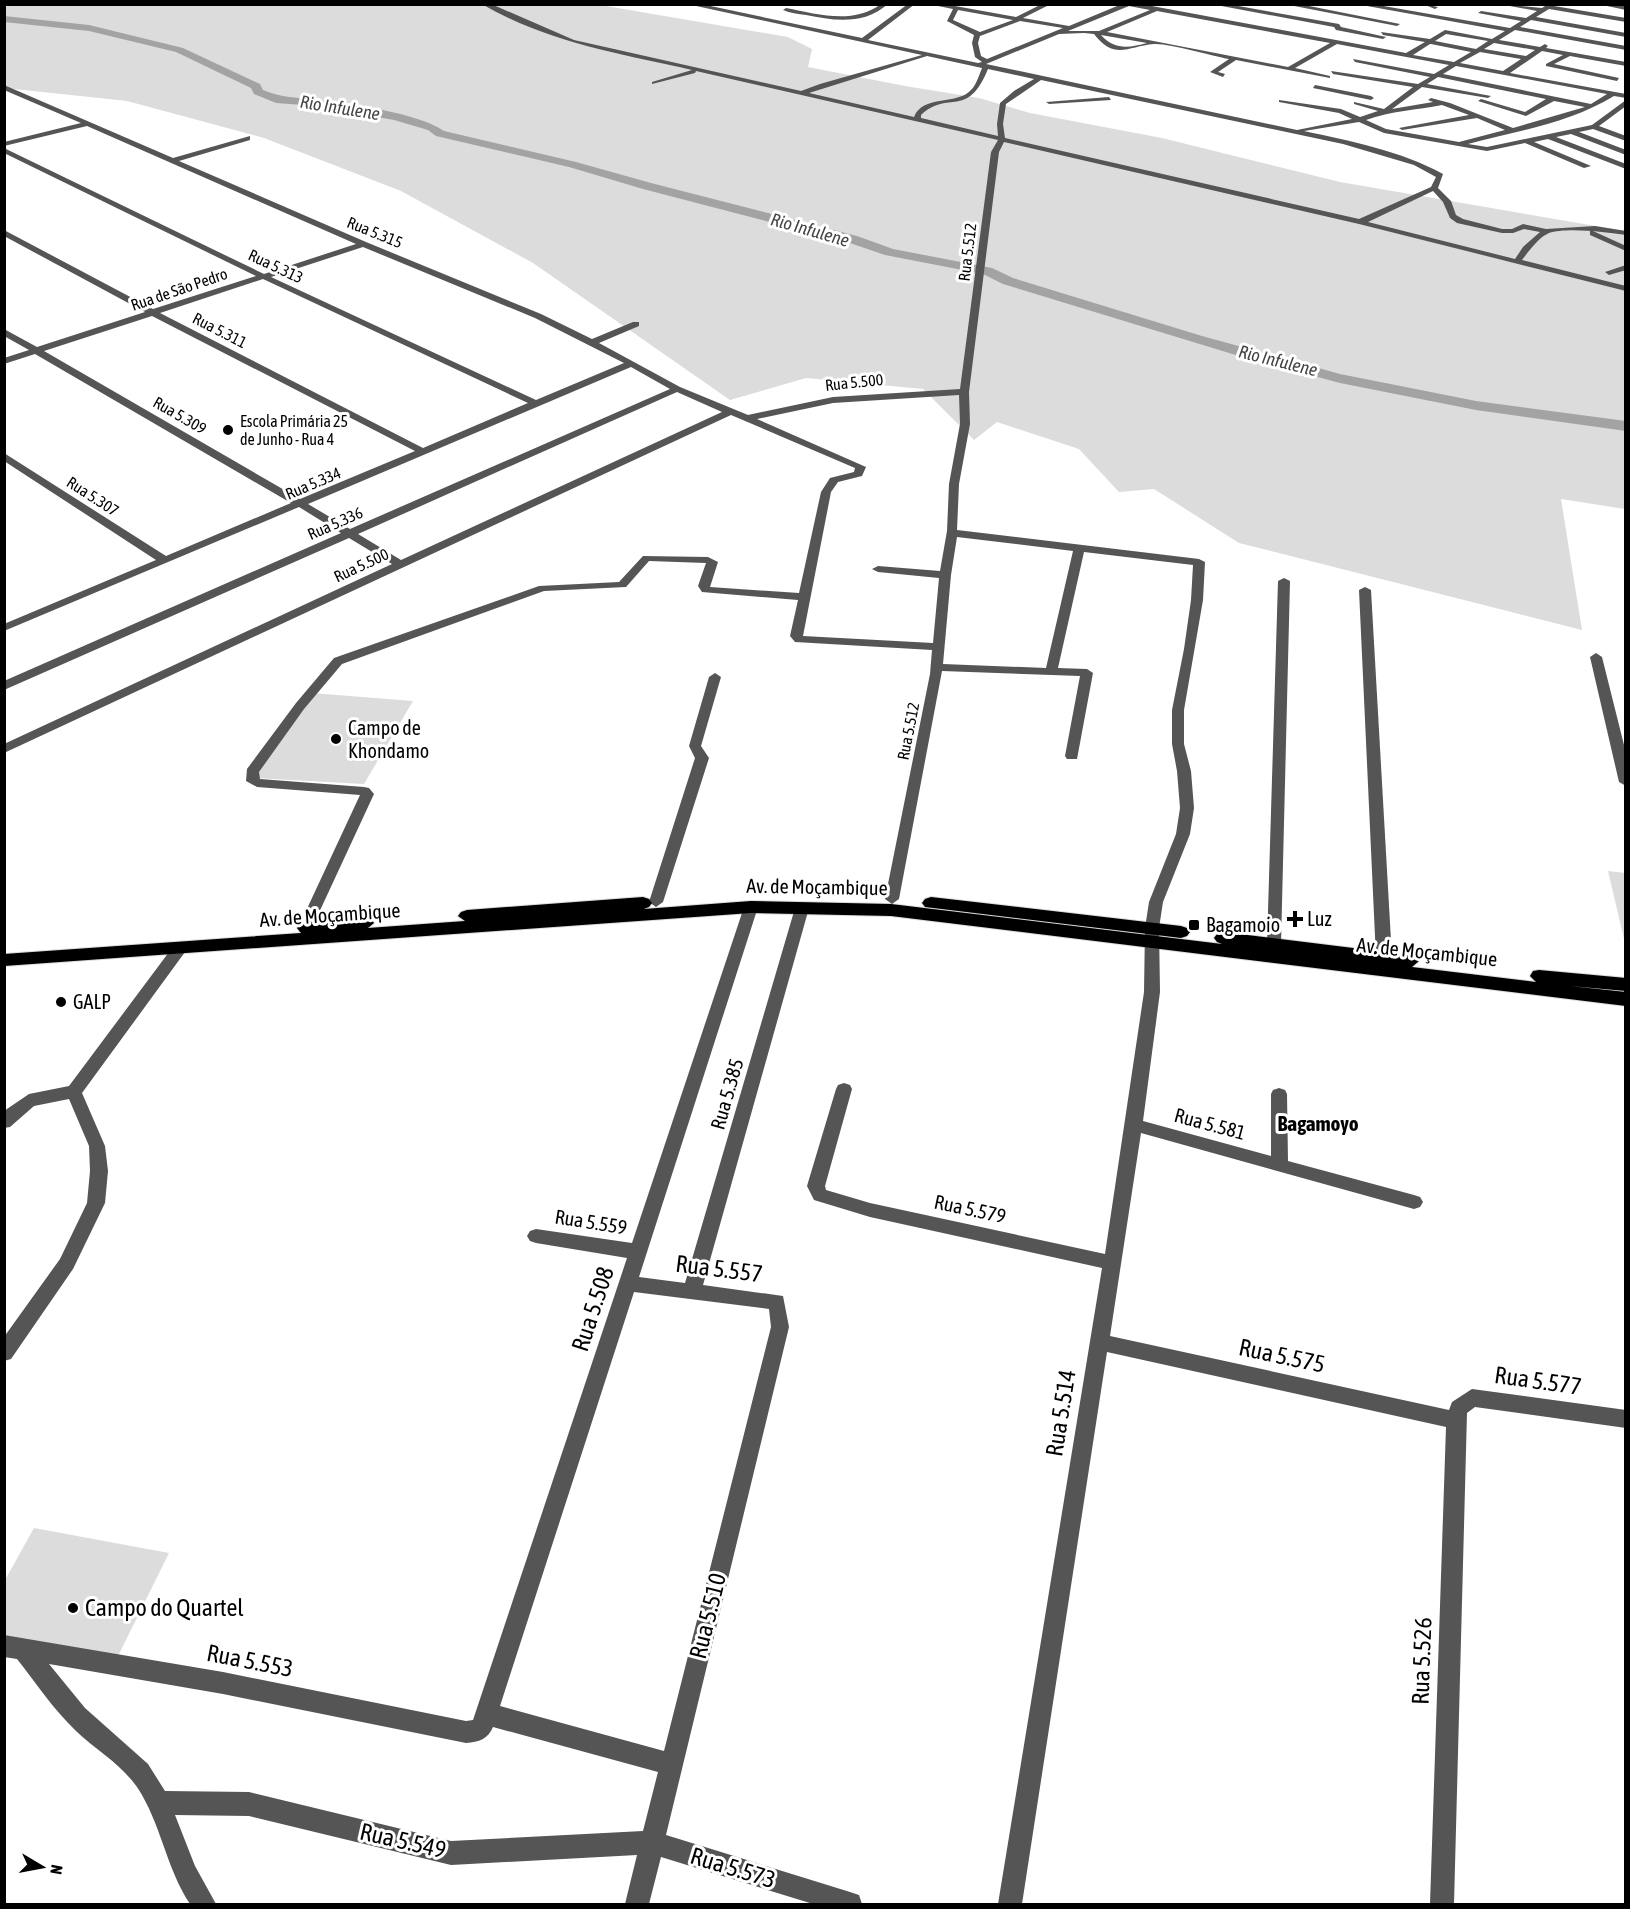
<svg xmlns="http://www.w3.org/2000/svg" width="1630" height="1909" font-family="'Asap Condensed',sans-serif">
<rect width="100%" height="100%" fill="#fff"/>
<g fill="#dcdcdc">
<path d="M5,5h595l188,32 24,12 -4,18 97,19 74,12 51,15 132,25 178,44 285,49v278l-64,-10 21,131 -343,-87 -85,-54 -35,3 -40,-43 -82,-27 -23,18 -51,-51 -117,-11 -76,22 -197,-137 -132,-72 -137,-53 -137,-37 -122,-13z"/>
<path d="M312,693l101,8 -49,83 -109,-6z"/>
<path d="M1608,871l17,2v70z"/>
<path d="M34,1528l135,25 -53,107 -111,-23v-57z"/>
</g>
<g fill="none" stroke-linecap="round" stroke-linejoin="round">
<path fill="#a3a3a3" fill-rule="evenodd" d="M4,16l85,9 94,23 77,36 3,6c18,8 35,7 54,10 33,4 102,13 127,31l132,31 75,21 206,53 36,13 99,19 21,10 189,58 138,38 136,27 150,20v10l-150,-21 -136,-27 -101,-27 -236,-72 -20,-10 -98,-19 -38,-13 -204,-53 -74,-22 -133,-31 -8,-6 -34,-10 -77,-14 -41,-3 -22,-9 -3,-6 -75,-36 -87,-21 -85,-9z"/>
<defs>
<g id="highway">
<path d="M643,897l6,2 3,4 -3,4 -5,2 107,-8 140,3 331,40 -5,-2 -3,-4 3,-4 6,-2 187,23 6,2 3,4 -7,6 124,15 -6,-6 3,-5 6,-1 87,8v13l-56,-5 56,6v14l-735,-90 -140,-3 -747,53v-12l297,-21 -4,-5 3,-4 6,-2 59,-5 6,2 3,4 -6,5 97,-7 -7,-5 3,-4 6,-2z"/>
<path d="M931,897l250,29 6,2 3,4 -3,4 -6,2 -256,-31 -3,-4 3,-4z"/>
</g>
</defs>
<use href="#highway" stroke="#dbdbdb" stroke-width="2"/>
<g fill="#555" fill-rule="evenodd">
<path d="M482,4h9l83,36 227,51 19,-7 102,-29 -235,-51h14l161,34 46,-34h7l-47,36 110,23 4,-1 -7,-5 -3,-14 2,-8 -27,-14 6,-12 -25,-5h16l72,13 26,-13h9l-28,14 46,8 53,-22h19l265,49 19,-11 -42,-7 -2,-3 49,7 15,-9 47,9 13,-8 -149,-27h16l138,24 11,-7 -43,-8 3,-2 45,7 11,-7 -38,-7 43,4 6,-4h8l-2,2 72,12v4l-77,-13 -13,8 90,16v4l-95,-17 -11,7 106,19v4l-111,-20 -16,10 41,7 5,-3 3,2 -2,2 80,14v4l-56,-10 -16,8 65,14 -2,3 -71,-15v-2l17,-9 -21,-4 -32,22 116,21v4l-12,-2c-44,27 -97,35 -146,48l19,3 105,-22 34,-25v6l-27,20 27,10v5l-33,-12 -14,3 47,18v5l-55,-21 -15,3 70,27v5l-78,-30 -14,3 57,24 -7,2 -59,-25 -38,8 -103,-18 -25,-11 -55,9c47,10 97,20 139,43l-5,14 13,13 5,14 7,4 39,10h10l11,-5 23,5 49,-3 31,5v4c-19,-3 -60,-8 -77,-2 -10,4 -21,19 -27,27l104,26v5l-267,-67 -355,-82 -5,10 -30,240 1,32 -11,60 -2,46 242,29 6,3 -2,38 -19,110v34l7,27 3,37 -4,26 -27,68 -4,26 1,64 -17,129 128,35v-62l2,-4 6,-2 6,2 2,4 1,67 126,34 6,2 3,5 -3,5 -6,2 -273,-76 -31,203 339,74 3,-8 20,-13 154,21v18l-151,-21 -8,6 -13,491h-24l16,-477 -339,-75 -85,552h-24l104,-636 -232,-51 -56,-17 -7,-14 29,-97 2,-4 6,-2 6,2 2,4 -27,97 1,4 44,13 235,51 39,-262 1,-64 4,-26 27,-68 4,-26 -3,-37 -5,-27v-34l12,-61 7,-49 2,-35 -109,-13 -26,116 29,1 6,4 -16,86h-10l-2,-3 15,-80 -138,-5 -43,228 -7,5 -7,-5 45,-225 2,-24 -137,-8 -5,-6 8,-36 -96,-8 -4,-6 8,-23 -57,-2 -23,26 -82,4 -202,73 -38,45 -45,63 1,7 104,8 5,1 5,6 -64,138h-10l-2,-4 62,-133 -103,-8 -11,-6 1,-12 49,-66 38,-45 205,-72 80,-4 24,-26 65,1 10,5 -8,25 89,6 22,-101 9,-14 24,-6 1,-4 -124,-53 -727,338v-9l388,-180 -43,-26 -345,152v-9l337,-148 -42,-26 -295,124v-7l152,-64 -152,-99v-8l162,103 125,-53 -256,-149 -31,10v-6l25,-8 -25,-14v-7l33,18 108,-35 -141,-76v-6l149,79 103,-33 -252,-123v-5l260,126 92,-30 -269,-118 -83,20v-4l77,-19 -77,-33v-5l169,73 77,-22v4l-71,21 187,81 175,72 51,25 41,-17h6v4l-40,17 81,44 68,28 85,-18 127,-8 31,-237 7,-12 -302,-69 -1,2 -43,11v-2l40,-12c-71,-16 -146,-28 -210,-66zM1129,6l21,4 -51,21h-31zM958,10l55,10 -33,12 -27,-12zM1157,11l173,32 -42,24 -181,-35zM1020,21l43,7 -76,31 -6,-3 -3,-13 2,-7zM1084,33l10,1c21,27 34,12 60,10 15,-1 58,12 75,15l-19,13 13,5 2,-3 -7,-2 18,-12 94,18v-2l-35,-8 42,-24 112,21 -15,9 -81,-15 2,3 75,15 -12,7 -87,-13 2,3 80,13 -29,22 -30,-7v2l24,7 -18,6 -19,-8 -62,-9v2l60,11 13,6 -55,11 -311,-66 73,-30zM1446,34l42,7 -12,8 -41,-8zM1101,35l46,8c-18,5 -33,7 -46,-8zM1494,43l41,7 -9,6 -42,-7zM1430,44h1l40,8 -17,10 -41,-7zM1480,52l41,7 -18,12 -43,-8zM927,56l55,12c-3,7 -5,15 -10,21 -14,17 -49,5 -58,28l-105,-24zM1456,66l151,28 -16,10 -148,-30zM988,69l46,10 -20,12 -14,12 -3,21 1,12 -77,-18v-3c28,-26 46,5 67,-46zM1438,77l108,22 -21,13 -44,-13 -3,2 48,15 28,-15 31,6 -72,21 -63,-25 -19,-5 -3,2 5,2 -41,7 30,-22 66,11 3,-2 -64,-12zM1041,80l302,64 71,21 22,12 -5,10 -72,32 -354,-81 -2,-14 3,-20zM1442,105l27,10 -70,13 3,2 75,-12 28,12 -46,12 -73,-13 -20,-9c25,-9 51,-10 76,-15zM1433,191l10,11 7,16 7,5 45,10h11l11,-4 16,3 -17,15 -8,12 -147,-37zM363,247l172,71 89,45 -88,37 -265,-123zM263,279l265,124 -105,45 -263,-135zM152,316l263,135 -115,48 -256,-148zM631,367l39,22 -320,140 -42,-25zM677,392l45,20 -321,148 -43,-26zM959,395l1,29 -11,60 -2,47 -7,40 -62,-5 -6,3 6,3 61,6 -6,65 -130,-7 28,-144 7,-10 24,-6 4,-9 -109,-48 76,-16zM957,537l116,14 -27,117 -103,-4 8,-89z"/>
<path d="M881,4h7c-24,21 -53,17 -82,11 -8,-1 -16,-2 -23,-5l3,-2c31,6 67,17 95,-4z"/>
<path d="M1211,4h16l112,20 2,3 45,10 -3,2 -47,-9 -2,-3z"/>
<path d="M1284,4h15l101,20 -3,2z"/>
<path d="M1423,4l15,3 -3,2z"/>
<path d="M1604,4l22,2v4l-19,-4z"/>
<path d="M1315,85l56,11 3,2 -3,2 -58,-12z"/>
<path d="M1109,97l2,3 -62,4 -3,-2z"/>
<path d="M1593,231l33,15v5l-36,-16v-4z"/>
<path d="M1626,265v5l-17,5 -4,-3z"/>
<path d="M1284,578l6,3 -9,363 -7,5 -7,-5 11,-363z"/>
<path d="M1365,587l6,3 21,368 -8,5 -8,-5 -17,-368z"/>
<path d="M1596,653l6,4 24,96v33l-7,-4 -29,-125z"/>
<path d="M715,673l6,4 -20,69 8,12 -46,144 -7,5 -7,-5 46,-144 -6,-12 20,-69z"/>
<path d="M751,902l7,5 -119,370 46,6 110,-375 7,-5 5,2 2,3 -106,377 80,11 6,31 -123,508 184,57 9,3 3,9h-49l-152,-47 -12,47h-24l12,-49 -186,10 -202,-49 -74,-1 20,51 21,38h-26c-24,-36 -29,-81 -53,-117 -16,-23 -41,-37 -61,-56 -23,-22 -40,-48 -59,-72l-13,-2v-22l219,37 243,49 7,-1 154,-462 -91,-15 -6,-2 -3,-5 3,-5 6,-2 96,14 112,-336zM634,1292l135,17 2,18 -107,424 -164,-45zM49,1664l174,30 243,49c13,-1 22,-4 27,-16l165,45 -15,59 -192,10 -202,-49 -84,-1 -17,-27 -63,-56z"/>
<path d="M180,943l5,1 2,4 -2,4 -103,141 23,53 3,25 -3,32 -32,66 -62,90 -7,2v-24l56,-78 27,-56 3,-32 -1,-25 -20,-47 -35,7 -24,21 -6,1v-17l25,-17 40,-8 106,-142z"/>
</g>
<use href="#highway" fill="#000" fill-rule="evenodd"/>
</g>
<g fill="#000" stroke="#fff" stroke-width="2">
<circle cx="228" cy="430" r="6"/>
<circle cx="336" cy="739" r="6"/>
<path d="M1292 910h6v6h6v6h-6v6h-6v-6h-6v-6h6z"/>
<rect x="1188" y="919" width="12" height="12" rx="3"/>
<circle cx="61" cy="1002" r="6"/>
<circle cx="73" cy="1608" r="6"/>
</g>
<g text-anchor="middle" stroke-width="6" stroke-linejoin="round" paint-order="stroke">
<g font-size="16" fill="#000" stroke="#fff">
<text transform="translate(375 232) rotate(22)" y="6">Rua 5.315</text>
<text transform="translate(967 252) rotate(-83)" y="6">Rua 5.512</text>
<text transform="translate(276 266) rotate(25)" y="6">Rua 5.313</text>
<text transform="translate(179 289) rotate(-19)" y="6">Rua de São Pedro</text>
<text transform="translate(220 330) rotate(27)" y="6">Rua 5.311</text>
<text transform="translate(854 382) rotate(-6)" y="6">Rua 5.500</text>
<text transform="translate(180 415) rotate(30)" y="6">Rua 5.309</text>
<text transform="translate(313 483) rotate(-23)" y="6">Rua 5.334</text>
<text transform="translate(93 496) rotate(33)" y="6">Rua 5.307</text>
<text transform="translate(335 523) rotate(-24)" y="6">Rua 5.336</text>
<text transform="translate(361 565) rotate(-25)" y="6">Rua 5.500</text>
<text transform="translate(908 731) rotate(-79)" y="6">Rua 5.512</text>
</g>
<g font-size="16" fill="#000" stroke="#fff" text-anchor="start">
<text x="240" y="427">Escola Primária 25<tspan x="240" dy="18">de Junho - Rua 4</tspan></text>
</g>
<g font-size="18" font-style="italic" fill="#444" stroke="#fff">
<text transform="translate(340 108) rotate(9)" y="6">Rio Infulene</text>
<text transform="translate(810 230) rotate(16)" y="6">Rio Infulene</text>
<text transform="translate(1278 361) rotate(14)" y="6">Rio Infulene</text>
</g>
<g font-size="20" fill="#000" stroke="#fff" text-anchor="start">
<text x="348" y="735">Campo de<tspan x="348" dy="23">Khondamo</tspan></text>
<text x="1307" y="926">Luz</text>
<text x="1206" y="932">Bagamoio</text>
<text x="73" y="1009">GALP</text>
</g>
<g font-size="20" fill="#000" stroke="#fff">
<text transform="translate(817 887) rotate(1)" y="7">Av. de Moçambique</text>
<text transform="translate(330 915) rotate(-4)" y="7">Av. de Moçambique</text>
<text transform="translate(1427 952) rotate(6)" y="7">Av. de Moçambique</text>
<text transform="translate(727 1094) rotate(-74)" y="7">Rua 5.385</text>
<text transform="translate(1210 1124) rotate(15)" y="7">Rua 5.581</text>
<text transform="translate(970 1209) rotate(12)" y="7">Rua 5.579</text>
<text transform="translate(591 1222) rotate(9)" y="7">Rua 5.559</text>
</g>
<g font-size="21" font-weight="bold" fill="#000" stroke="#fff">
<text x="1318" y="1131">Bagamoyo</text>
</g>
<g font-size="24" fill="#000" stroke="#fff">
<text transform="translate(719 1269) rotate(7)" y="8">Rua 5.557</text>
<text transform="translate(593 1309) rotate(-72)" y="8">Rua 5.508</text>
<text transform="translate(1282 1356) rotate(12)" y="8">Rua 5.575</text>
<text transform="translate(1538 1381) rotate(8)" y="8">Rua 5.577</text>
<text transform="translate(1061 1413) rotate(-81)" y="8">Rua 5.514</text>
<text transform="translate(708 1616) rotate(-76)" y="8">Rua 5.510</text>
<text transform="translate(250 1661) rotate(11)" y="8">Rua 5.553</text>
<text transform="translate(1422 1661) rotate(-88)" y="8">Rua 5.526</text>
<text transform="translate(403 1841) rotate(13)" y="8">Rua 5.549</text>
<text transform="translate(733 1868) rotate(17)" y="8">Rua 5.573</text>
</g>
<g font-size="24" fill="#000" stroke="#fff" text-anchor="start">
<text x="85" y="1616">Campo do Quartel</text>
</g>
</g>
<rect width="1630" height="1909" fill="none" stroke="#000000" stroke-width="12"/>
<g transform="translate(42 1867) rotate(100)" stroke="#ffffff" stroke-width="4.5" paint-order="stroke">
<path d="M0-4.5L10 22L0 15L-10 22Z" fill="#000000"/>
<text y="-9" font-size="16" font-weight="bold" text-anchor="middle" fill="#000000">N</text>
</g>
</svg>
